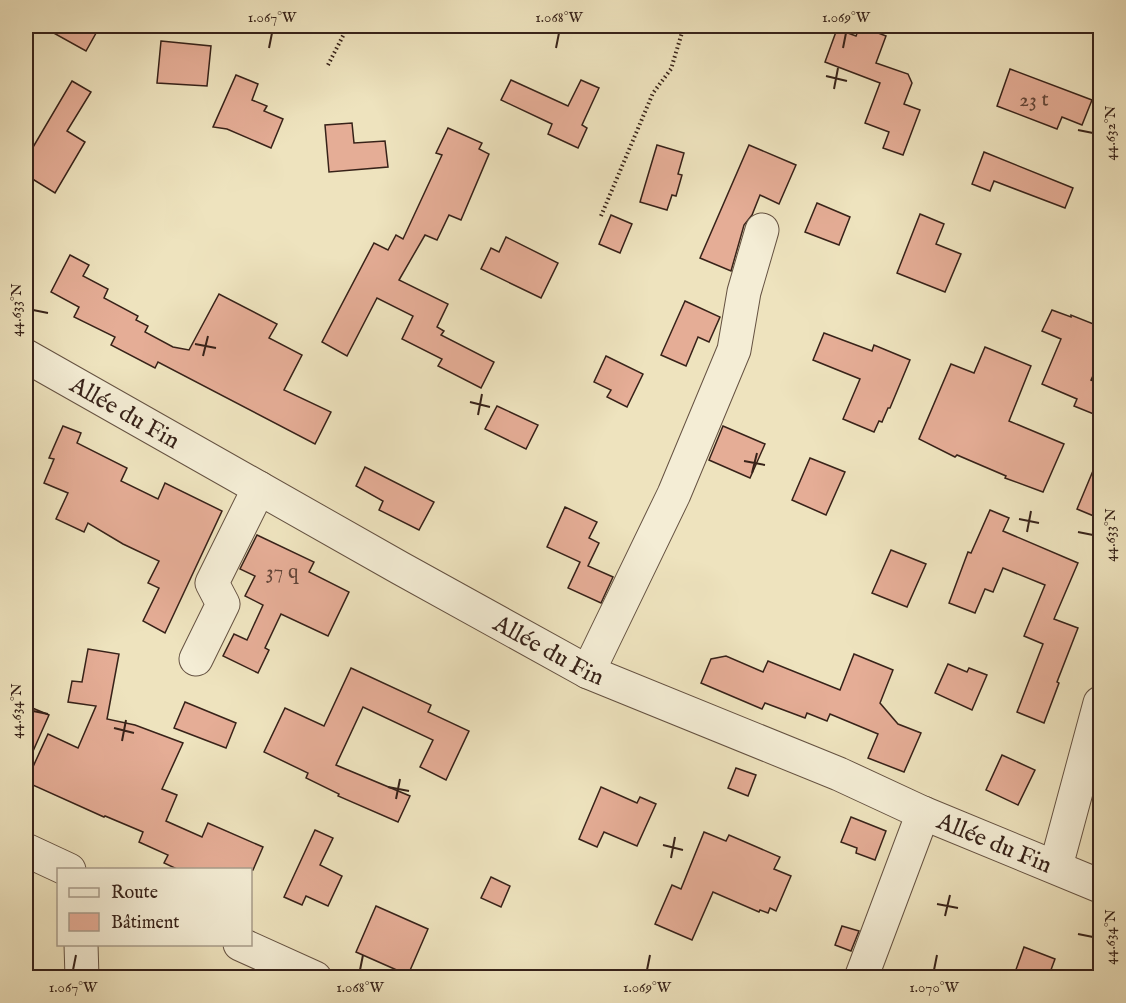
<svg xmlns="http://www.w3.org/2000/svg" width="1126" height="1003" font-family="'IM FELL English',serif">
<rect width="100%" height="100%" fill="#eee3be"/>
<filter id="stains"><feTurbulence type="fractalNoise" baseFrequency=".00333" numOctaves="4"/><feColorMatrix values="0 0 0 0 .2 0 0 0 0 .09 0 0 0 0 .02 0 0 0 .5 -.17"/></filter>
<radialGradient id="worn" r=".72"><stop offset=".6" stop-color="#630" stop-opacity="0"/><stop offset="1" stop-color="#630" stop-opacity=".3"/></radialGradient>
<g fill="#e5ad96" stroke="#372219" stroke-width="1.5">
<path d="M41,26h59l-14,25z"/>
<path d="M860,26l26,10 -10,27 32,11 4,9 -8,21 16,6 -17,45 -20,-7 6,-16 -24,-9 15,-40 -55,-21 12,-33 19,7z"/>
<path d="M161,41l50,5 -4,40 -50,-3z"/>
<path d="M1010,69l82,31 -10,25 -20,-8 -5,12 -60,-23z"/>
<path d="M236,75l22,9 -6,16 15,6 -3,5 19,8 -12,29 -44,-19 -14,-2z"/>
<path d="M511,80l57,26 13,-26 18,8 -17,37 5,3 -9,20 -30,-14 4,-10 -51,-24z"/>
<path d="M72,81l19,11 -24,39 18,11 -30,51 -29,-18v-16z"/>
<path d="M352,123l2,20 31,-2 3,26 -59,5 -4,-47z"/>
<path d="M448,128l34,15 -3,6 10,5 -28,66 -12,-5 -12,25 -12,-5 -26,45 49,24 -11,23 7,4 -3,4 53,27 -13,26 -43,-22 4,-7 -40,-20 11,-23 -36,-18 -30,58 -25,-14 52,-99 14,7 8,-15 7,4 39,-84 -6,-2z"/>
<path d="M657,145l27,8 -6,21 4,1 -6,21 -4,-1 -5,15 -27,-8z"/>
<path d="M749,145l47,20 -17,39 -19,-9 -8,20 -8,10 -13,46 -31,-13z"/>
<path d="M984,152l89,36 -8,20 -71,-27 -4,10 -18,-7z"/>
<path d="M817,203l33,14 -11,28 -34,-13z"/>
<path d="M920,214l24,10 -8,20 25,10 -16,38 -48,-19z"/>
<path d="M611,215l21,9 -12,29 -21,-9z"/>
<path d="M506,237l52,26 -17,35 -60,-29 10,-21 8,4z"/>
<path d="M70,255l19,10 -6,11 25,13 -4,9 34,18 -2,4 12,6 -3,6 28,15 16,3 30,-56 58,30 -8,14 33,17 -18,35 47,22 -16,32 -157,-82 -3,6 -44,-23 4,-8 -41,-20 5,-10 -28,-15z"/>
<path d="M685,301l35,16 -11,25 -11,-5 -12,29 -25,-11z"/>
<path d="M1052,310l19,7v-2l30,12v31l-10,22 10,4v33l-27,-11 3,-7 -35,-15 19,-45 -19,-8z"/>
<path d="M824,333l48,18 2,-6 36,15 -20,48h-2l-6,14 -3,-1 -5,11 -31,-13 17,-40 -47,-19z"/>
<path d="M985,347l46,19 -22,55 55,23 -21,48 -38,-14 1,-2 -49,-21 -2,2 -36,-18 32,-75 23,9z"/>
<path d="M606,356l37,18 -16,33 -20,-10 4,-7 -17,-8z"/>
<path d="M497,406l41,19 -12,24 -41,-20z"/>
<path d="M63,426l18,7 -4,10 50,25 -6,13 37,18 7,-16 57,28 -57,122 -22,-12 16,-33 -11,-5 11,-22 -36,-17 -35,-21 -4,9 -28,-13 12,-26 -24,-10 10,-24 -5,-1z"/>
<path d="M723,426l42,18 -15,34 -41,-18z"/>
<path d="M1100,454h1v65l-24,-10z"/>
<path d="M810,458l35,14 -19,43 -34,-15z"/>
<path d="M365,467l69,35 -15,28 -40,-20 4,-9 -27,-15z"/>
<path d="M565,507l32,15 -8,16 10,5 -11,23 25,11 -12,26 -33,-15 12,-26 -33,-15z"/>
<path d="M990,510l19,8 -6,13 75,32 -24,56 24,9 -21,54 2,1 -15,40 -27,-11 26,-68 -19,-8 21,-51 -42,-17 -10,24 -8,-3 -10,24 -26,-10 19,-51 3,1z"/>
<path d="M257,535l57,27 -5,10 40,20 -21,44 -47,-22 -16,34 4,2 -11,23 -35,-17 11,-22 13,6 16,-35 -18,-9 10,-20 -15,-7z"/>
<path d="M891,550l35,14 -19,43 -35,-14z"/>
<path d="M88,649l31,5 -12,65 28,6 48,18 -21,46 15,6 -11,26 36,16 6,-14 55,24 -10,23h-74l-15,-7 4,-8 -29,-13 4,-10 -38,-16 -1,1 -78,-35 22,-48 30,14 18,-42 -28,-4 4,-21 10,1z"/>
<path d="M854,654l39,16 -13,33 18,21 23,9 -17,39 -36,-14 10,-24 -48,-20 -3,7 -20,-8 -2,5 -40,-15 -3,6 -61,-26 10,-24 15,-3 37,16 5,-11 72,29z"/>
<path d="M948,664l19,8 2,-4 18,7 -15,35 -37,-17z"/>
<path d="M351,668l80,37 -3,7 41,19 -23,49 -26,-13 13,-27 -70,-33 -27,58 74,31 -12,26 -60,-26 1,-2 -33,-16 2,-5 -44,-21 21,-44 39,18z"/>
<path d="M185,702l51,21 -10,25 -52,-20z"/>
<path d="M30,707l19,8 -23,52v-50z"/>
<path d="M1002,755l33,15 -17,35 -32,-15z"/>
<path d="M736,768l20,7 -8,21 -20,-8z"/>
<path d="M601,787l36,16 3,-6 16,7 -19,42 -33,-14 -7,15 -18,-8z"/>
<path d="M851,817l35,14 -11,29 -19,-7 1,-5 -16,-6z"/>
<path d="M315,830l18,8 -13,27 22,11 -14,30 -22,-10 -4,9 -18,-8z"/>
<path d="M704,832l22,9 3,-6 51,22 -6,12 17,7 -15,35 -6,-3 -2,5 -8,-3 -1,2 -46,-20 -21,48 -37,-16 17,-39 9,4z"/>
<path d="M491,877l19,9 -9,21 -20,-9z"/>
<path d="M376,906l52,23 -20,46 -52,-23z"/>
<path d="M842,926l17,5 -8,20 -16,-6z"/>
<path d="M1024,947l31,12 -7,19h-35z"/>
</g>
<g fill="none" stroke-linecap="round" stroke-linejoin="round">
<defs>
<g id="minor">
<path id="s1" d="M26,356l374,212 188,104 251,102 84,39 177,73"/>
<path d="M196,659l27,-55 -11,-21 47,-95"/>
<path d="M588,672l86,-178 60,-144 10,-58 18,-62"/>
<path d="M26,850l43,20"/>
<path d="M1054,865l5,-10 41,-152"/>
<path d="M81,944l1,34"/>
<path d="M240,944l75,34"/>
<path d="M861,978l62,-165"/>
</g>
</defs>
<use href="#minor" stroke="#655242" stroke-width="35"/>
<g stroke="#372219" stroke-width="4" stroke-dasharray="1.5 3" stroke-linecap="butt">
<path d="M328,65l20,-39"/>
<path d="M601,216l52,-123 18,-24 13,-43"/>
</g>
<use href="#minor" stroke="#f4edd5" stroke-width="33"/>
</g>
<path fill="none" stroke="#372219" stroke-width="2" d="M269,48l3,-15M556,48l3,-15M843,48l3,-15M826,76l21,5M834,89l4,-21M1078,130l15,3M33,310l15,3M195,344l21,4M203,356l5,-20M470,402l20,5M478,415l4,-21M744,461l21,4M752,473l5,-20M1019,519l20,4M1027,532l4,-21M1078,532l15,3M33,711l15,3M114,728l20,5M122,741l4,-21M388,787l21,4M396,799l4,-20M663,845l20,5M671,858l4,-21M937,904l21,4M945,916l5,-21M1078,934l15,3M73,970l3,-15M360,970l3,-15M647,970l3,-15M934,970l3,-15"/>
<g text-anchor="middle" stroke-width="4.5" stroke-linejoin="round" paint-order="stroke">
<g font-size="21" fill="#624538">
<text x="1034" y="106">23 t</text>
<text x="282" y="578">37 q</text>
</g>
<g font-size="24" fill="#372219" stroke="#f4edd5">
<text dy="8" stroke="none"><textPath href="#s1" startOffset="114">Allée du Fin</textPath></text>
<text dy="8" stroke="none"><textPath href="#s1" startOffset="600">Allée du Fin</textPath></text>
<text dy="8" stroke="none"><textPath href="#s1" startOffset="1086">Allée du Fin</textPath></text>
</g>
</g>
<rect width="1126" height="1003" fill="none" stroke="#eee3be" stroke-width="66"/>
<rect x="57" y="868" width="195" height="78" fill="#f4edd5" stroke="#a89c8a" stroke-width="1.5"/>
<rect x="69" y="888" width="30" height="9" fill="#f4edd5" stroke="#a89c8a" stroke-width="1.5"/>
<text x="111" y="898" font-size="18" fill="#372219">Route</text>
<rect x="69" y="913" width="30" height="18" fill="#e5ad96" stroke="#a89c8a" stroke-width="1.5"/>
<text x="111" y="928" font-size="18" fill="#372219">Bâtiment</text>
<rect x="33" y="33" width="1060" height="937" fill="none" stroke="#372219" stroke-width="2"/>
<g font-size="15" text-anchor="middle" fill="#372219">
<text x="272" y="22">1.067°W</text>
<text x="559" y="22">1.068°W</text>
<text x="846" y="22">1.069°W</text>
<text transform="translate(1110 133) rotate(-90)" y="5">44.632°N</text>
<text transform="translate(16 310) rotate(-90)" y="5">44.633°N</text>
<text transform="translate(1110 535) rotate(-90)" y="5">44.633°N</text>
<text transform="translate(16 711) rotate(-90)" y="5">44.634°N</text>
<text transform="translate(1110 937) rotate(-90)" y="5">44.634°N</text>
<text x="73" y="992">1.067°W</text>
<text x="360" y="992">1.068°W</text>
<text x="647" y="992">1.069°W</text>
<text x="934" y="992">1.070°W</text>
</g>
<rect width="100%" height="100%" filter="url(#stains)"/>
<rect width="100%" height="100%" fill="url(#worn)"/>
</svg>
